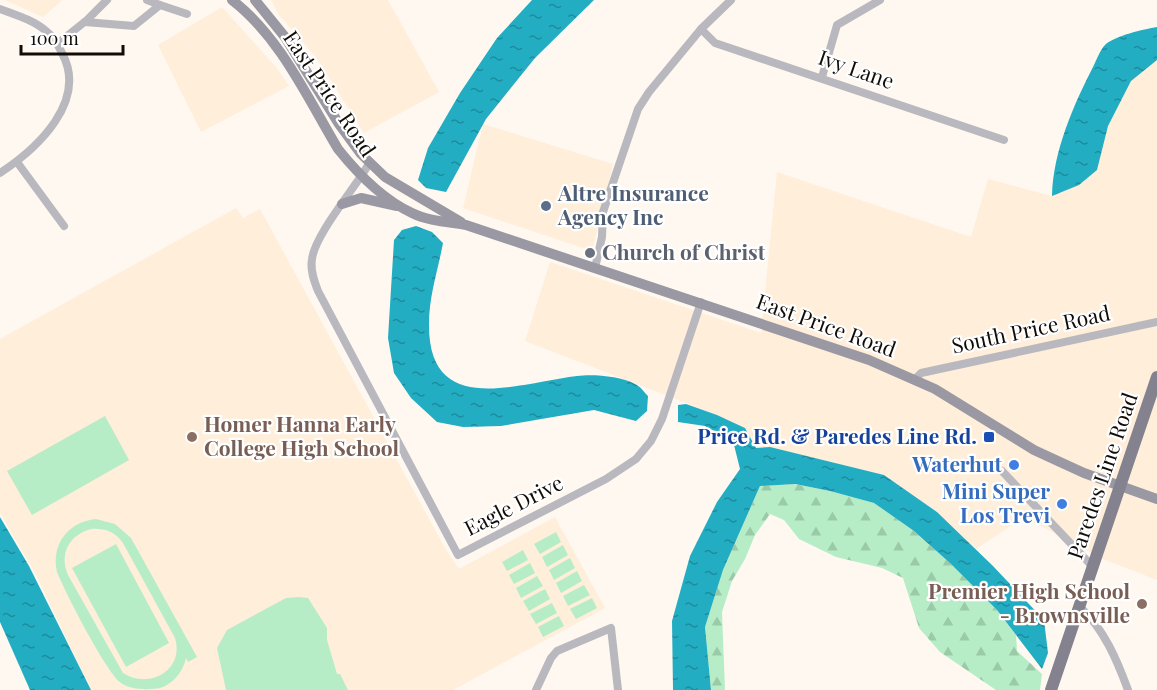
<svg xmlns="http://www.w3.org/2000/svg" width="1157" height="690" font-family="'Playfair Display',serif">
<defs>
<pattern id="forest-firs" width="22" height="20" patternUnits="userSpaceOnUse" patternTransform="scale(1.5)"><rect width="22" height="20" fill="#b6edc7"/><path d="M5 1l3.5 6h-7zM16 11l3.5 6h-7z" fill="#9bcaa9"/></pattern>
<pattern id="water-ripples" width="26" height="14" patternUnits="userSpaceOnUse" patternTransform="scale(1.5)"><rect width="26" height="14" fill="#23adc3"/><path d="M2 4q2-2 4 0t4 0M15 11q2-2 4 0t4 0" fill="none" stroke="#1d8b9c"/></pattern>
</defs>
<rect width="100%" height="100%" fill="#fff8f0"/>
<g fill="#feeeda">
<path d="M5,0h57l-19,17z"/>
<path d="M271,0h117l51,92 -75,41 -48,-76 -37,-42z"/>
<path d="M222,7l54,60 13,19 -88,46 -43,-87z"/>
<path d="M1157,60v520l-54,-21 -79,-42 -48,32 -39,-37 -53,-37 -114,-28 -14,1 -11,-20 -28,-13 -192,-74 25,-79 211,71 16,-161 194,65 17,-58 64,17 27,-11 18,-15 11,-44 23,-46z"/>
<path d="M483,124l130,40 -21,87 -129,-43z"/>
<path d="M236,208l7,10 17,-9 186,341 13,19 96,-52 50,91 -152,82h-362l-56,-117 -35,-60v-174z"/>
</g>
<g fill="#b6edc7" fill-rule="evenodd">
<path d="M105,416l24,44 -97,55 -25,-44z"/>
<path d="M96,519l19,5 16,14 66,119 -9,5 -2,-4c-3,14 -13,26 -26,30 -12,2 -29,2 -39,-5 -15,-11 -56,-91 -64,-111 -6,-28 11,-50 39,-53zM91,529c14,-1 24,3 32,14l52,95c10,32 -26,52 -52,35l-55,-98c-9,-21 1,-40 23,-46z"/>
<path d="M556,532l5,10 -21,12 -6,-10z"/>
<path d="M116,544l53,99 -43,24 -54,-99z"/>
<path d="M563,545l5,10 -21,12 -5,-10z"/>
<path d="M523,550l5,10 -21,11 -5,-9z"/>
<path d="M570,558l5,10 -21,12 -5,-10z"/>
<path d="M530,563l5,10 -21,11 -5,-9z"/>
<path d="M577,571l5,10 -21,12 -5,-10z"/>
<path d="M537,576l6,10 -22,12 -5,-10z"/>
<path d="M584,585l6,10 -22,11 -5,-10z"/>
<path d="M545,589l5,10 -21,12 -6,-10z"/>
<path d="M299,597l9,1 19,30v12l10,34h3l8,16h-122l-9,-42 10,-18 59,-32z"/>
<path d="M592,598l5,10 -21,11 -6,-10z"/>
<path d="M552,603l5,10 -21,11 -6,-10z"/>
<path d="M559,616l5,10 -21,11 -5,-10z"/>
</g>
<path fill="url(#forest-firs)" d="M794,484l36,7 44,12 40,28 37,33 46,46 19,25 1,16 25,23 -2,16h-44l-56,-38 -21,-24 -16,-50 -21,-10 -46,-11 -37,-18 -15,-19 -14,-6 -15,21 -10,24 -13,22 -10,31 3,78h-14l-6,-63 18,-57 37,-84z"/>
<g fill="url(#water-ripples)">
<path d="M532,0h62l-59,58 -49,61 -40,73 -20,-4 -8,-8 10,-32 32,-55 37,-55z"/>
<path d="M1157,27v33l-26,21 -23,45 -11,44 -18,15 -27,11c1,-45 22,-92 42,-131 3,-6 6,-15 11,-20 9,-9 39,-16 52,-18z"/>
<path d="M416,226l16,6 11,11c-5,27 -14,53 -14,81 -1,95 89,59 148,52 16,-2 43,0 58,8 5,2 9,8 13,12l-1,15 -11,10 -42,-11 -93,16 -38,1 -26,-5 -26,-24 -17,-25 -6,-35 6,-98 8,-10z"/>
<path d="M686,404l31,11 28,13 11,20 14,-1 114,28 53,37 56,54 51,54 4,33 -6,16 -45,-59 -46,-46 -37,-33 -40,-28 -44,-12 -35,-7 -35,2 -37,84 -18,57 6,63h-38l-1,-69 18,-65 27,-54 23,-33 -7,-28 -28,-15 -27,-4v-17z"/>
<path d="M0,517l29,49 62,124h-61l-30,-68z"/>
</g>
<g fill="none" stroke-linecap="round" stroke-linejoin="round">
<g stroke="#b9b8bf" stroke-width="8">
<path d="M160,5l27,9"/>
<path d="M0,9c16,6 33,11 46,22 8,6 12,14 16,22 26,48 -24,95 -62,120"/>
<path d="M85,22l49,4 26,-21 -13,-5"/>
<path d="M701,29l14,14 289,97"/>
<path d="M57,44l30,-24 20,-20"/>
<path d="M822,77l15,-52 43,-25"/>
<path d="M17,162l47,64"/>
<path d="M370,162c-14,25 -55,72 -58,97 -2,11 2,22 6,32l140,264 148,-76 30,-20 15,-18 11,-22 39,-117"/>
<path d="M595,268l7,-31 1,-25 35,-103 11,-17 52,-63 30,-29"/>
<path d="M915,379l6,-6 236,-51"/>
<path d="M1002,471l91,96"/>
<path d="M1080,607c24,22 37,53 48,83"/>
<path d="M536,690l15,-32 6,-7 54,-23 7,62"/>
</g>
<g stroke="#9a98a3" stroke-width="10">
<path d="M232,0c48,37 75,97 106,149 20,25 44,50 74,64 16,8 36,9 54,12l403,135 66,29 99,61 26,12 24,11 73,26"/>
<path d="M255,0l30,37 54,87 22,30 24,23 76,45"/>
<path d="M342,204l19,-6 36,8"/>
</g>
<path stroke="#83828e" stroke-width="12" d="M1051,690l106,-313"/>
</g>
<circle fill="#5c6f8a" stroke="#fff" stroke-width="2" cx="546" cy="206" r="6"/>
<circle fill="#6b7280" stroke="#fff" stroke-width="2" cx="590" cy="253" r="6"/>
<g fill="#8d6e63" stroke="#fff" stroke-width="2">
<circle cx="192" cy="437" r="6"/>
<circle cx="1142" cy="604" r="6"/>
</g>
<rect fill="#1a4fb4" stroke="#fff" stroke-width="2" x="983" y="431" width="12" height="12" rx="3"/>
<g fill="#3f7fe0" stroke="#fff" stroke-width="2">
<circle cx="1014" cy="465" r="6"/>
<circle cx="1062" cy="504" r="6"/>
</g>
<g text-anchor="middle" stroke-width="4.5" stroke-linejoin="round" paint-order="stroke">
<g font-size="21" fill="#100c08" stroke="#fff">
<text transform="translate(856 70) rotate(19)" y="7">Ivy Lane</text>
<text transform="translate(329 94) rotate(56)" y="7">East Price Road</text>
<text transform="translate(826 326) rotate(20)" y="7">East Price Road</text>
<text transform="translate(1031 330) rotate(-12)" y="7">South Price Road</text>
<text transform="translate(1103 476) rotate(-71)" y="7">Paredes Line Road</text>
<text transform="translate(514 506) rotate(-27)" y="7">Eagle Drive</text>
</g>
<g font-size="21" font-weight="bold" fill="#4e5e75" stroke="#fff" text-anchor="start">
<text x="558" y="201">Altre Insurance<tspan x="558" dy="24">Agency Inc</tspan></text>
</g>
<g font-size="21" font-weight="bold" fill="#5b616d" stroke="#fff" text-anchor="start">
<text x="602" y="260">Church of Christ</text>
</g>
<g font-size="21" font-weight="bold" fill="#785e54" stroke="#fff" text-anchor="start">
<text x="204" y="432">Homer Hanna Early<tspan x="204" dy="24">College High School</tspan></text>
<text x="1130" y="599" text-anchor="end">Premier High School<tspan x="1130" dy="24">- Brownsville</tspan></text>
</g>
<g font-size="21" font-weight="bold" fill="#164399" stroke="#fff" text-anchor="end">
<text x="977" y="444">Price Rd. &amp; Paredes Line Rd.</text>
</g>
<g font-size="21" font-weight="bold" fill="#366cbe" stroke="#fff" text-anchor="end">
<text x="1002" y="472">Waterhut</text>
<text x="1050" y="499">Mini Super<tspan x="1050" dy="24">Los Trevi</tspan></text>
</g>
</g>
<path d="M21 45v9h102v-9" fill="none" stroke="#100c08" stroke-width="3"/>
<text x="30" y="45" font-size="18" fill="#100c08" stroke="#ffffff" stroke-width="4.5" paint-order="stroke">100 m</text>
</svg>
